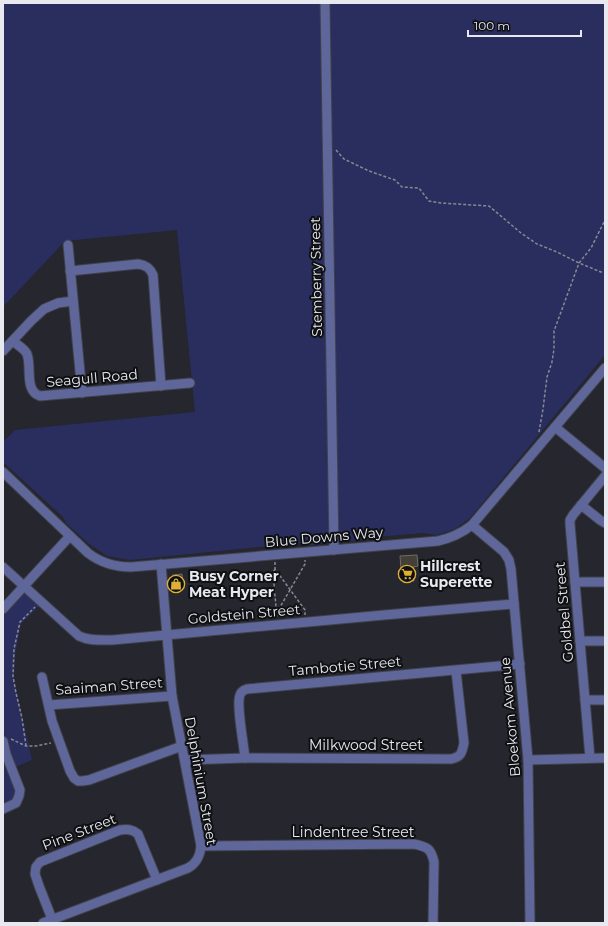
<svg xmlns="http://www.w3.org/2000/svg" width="608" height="926" font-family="Montserrat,sans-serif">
<rect width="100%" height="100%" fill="#25262e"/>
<g fill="#2a2e5f">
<path d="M3,3h602v352l-135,163 -15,11 -19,6 -13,-2 -59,5 -8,3 -10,-1 -22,1 -5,4h-11l-9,-2 -169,17 -23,-4 -19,-13 -22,-20 -3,-6 -60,-55v-20l12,-12 180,-18 -18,-182 -112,11 -62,66z"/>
<path d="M25,594l3,1 12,10 -19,19 -6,31 -1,25 18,80 -17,7 -7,-17 -5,-24v-111l2,-4 17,-16z"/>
<path d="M3,756l13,33 -1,10 -12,7z"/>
</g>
<g fill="#434038" stroke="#706c64">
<path d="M417,555l1,11 -5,1 1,14h-12l-2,-25z"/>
<path d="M182,574l1,15 -12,2 -1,-12 3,-4z"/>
</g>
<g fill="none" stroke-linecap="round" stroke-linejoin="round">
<defs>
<g id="minor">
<path d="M325,3l9,547"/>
<path d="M68,245l14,148"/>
<path d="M70,271l68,-7c8,1 12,4 15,11l8,111"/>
<path d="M13,341c4,4 11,7 14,13 5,13 -3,37 13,42l150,-13"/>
<path d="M3,351l28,-30 13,-12 14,-6 15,-2"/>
<path d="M555,427l50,41"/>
<path d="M3,472l85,81c13,10 26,14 43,14l307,-26c13,-3 24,-8 34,-16l133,-157"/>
<path d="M581,505l19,15 5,3"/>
<path d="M472,525l32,27 5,8 2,9 17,191 2,163"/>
<path d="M3,567l76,69c10,5 22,4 33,4l272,-25 130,-11"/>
<path d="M575,582h30"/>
<path d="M3,609l67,-73"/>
<path d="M580,641h25"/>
<path d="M42,677l10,44 18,50 4,7 4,3h4l7,-1 93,-34"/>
<path d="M585,700h20"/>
<path d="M49,705l123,-9"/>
<path d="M3,741l3,13 14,36 -1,6 -3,7 -13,6"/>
<path d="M245,758c-1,-12 -9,-54 -5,-63 1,-4 4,-5 7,-6 91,-9 182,-16 273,-25"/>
<path d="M590,758l-20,-234v-4l3,-5 32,-39"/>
<path d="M185,760l60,-2 206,1c10,-2 11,-6 13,-16l-8,-72"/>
<path d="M528,760l77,-2"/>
<path d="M201,846l213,-2c13,3 17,4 20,18l-1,61"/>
<path d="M52,919l-13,-33 -4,-12 1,-7 4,-5 80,-32c7,-1 12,-1 18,4l19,46"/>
<path d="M43,923l145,-55c9,-5 12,-12 13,-22l-29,-150 -11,-132"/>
</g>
</defs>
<use href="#minor" stroke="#404149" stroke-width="11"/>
<g stroke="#888990" stroke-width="1.5" stroke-dasharray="3 2" stroke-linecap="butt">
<path d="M336,150l8,9 25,12 26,9 7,7 17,1 10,13 12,2 48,3 32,27 16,11 20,8 22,11 22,9h4"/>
<path d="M539,432l4,-23 4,-32 5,-15 2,-13v-18l25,-68 12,-15 14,-28"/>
<path d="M275,562v7l30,41v5"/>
<path d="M275,569l-2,4 4,45"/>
<path d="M276,614l29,-50v-4"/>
<path d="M11,739l15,7h10l15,-3"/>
<path d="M26,746l-4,-28 -6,-25 -3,-17 1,-27 6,-27 15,-15"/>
</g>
<use href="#minor" stroke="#5e669a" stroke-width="9"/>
</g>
<defs>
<symbol id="supermarket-ring" viewBox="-11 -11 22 22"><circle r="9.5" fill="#0f1013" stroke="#dfb034" stroke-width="1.5"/><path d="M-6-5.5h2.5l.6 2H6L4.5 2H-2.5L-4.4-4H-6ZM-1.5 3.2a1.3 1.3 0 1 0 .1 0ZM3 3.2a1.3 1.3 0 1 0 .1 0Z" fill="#dfb034"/></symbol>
<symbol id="shop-ring" viewBox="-11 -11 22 22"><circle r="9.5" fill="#0f1013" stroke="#dfb034" stroke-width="1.5"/><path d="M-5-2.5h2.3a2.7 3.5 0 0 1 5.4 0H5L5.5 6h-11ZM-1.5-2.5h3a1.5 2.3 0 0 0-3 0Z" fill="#dfb034"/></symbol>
</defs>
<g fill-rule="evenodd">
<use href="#supermarket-ring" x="397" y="564" width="20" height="20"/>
<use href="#shop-ring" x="166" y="574" width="20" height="20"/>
</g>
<g text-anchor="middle" stroke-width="4" stroke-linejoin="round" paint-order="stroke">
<g font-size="14" fill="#e8e9ee" stroke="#0f1013">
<text transform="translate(316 277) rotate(-91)" y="5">Stemberry Street</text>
<text transform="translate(92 378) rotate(-5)" y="5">Seagull Road</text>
<text transform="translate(324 537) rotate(-5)" y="5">Blue Downs Way</text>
<text transform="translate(564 612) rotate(-95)" y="5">Goldbel Street</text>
<text transform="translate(244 614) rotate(-5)" y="5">Goldstein Street</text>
<text transform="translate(345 666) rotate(-5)" y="5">Tambotie Street</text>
<text transform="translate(109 686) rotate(-4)" y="5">Saaiman Street</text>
<text transform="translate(510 717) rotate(-95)" y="5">Bloekom Avenue</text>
<text x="366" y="750">Milkwood Street</text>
<text transform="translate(201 781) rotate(80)" y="5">Delphinium Street</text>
<text transform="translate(79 832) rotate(-21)" y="5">Pine Street</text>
<text x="353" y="837">Lindentree Street</text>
</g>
<g font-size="14" font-weight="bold" fill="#e8e9ee" stroke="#0f1013" text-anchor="start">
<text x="420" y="571">Hillcrest<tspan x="420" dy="16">Superette</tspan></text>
<text x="189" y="581">Busy Corner<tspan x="189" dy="16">Meat Hyper</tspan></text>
</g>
</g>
<rect width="608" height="926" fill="none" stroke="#e8e9ee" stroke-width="8"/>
<path d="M468 30v6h113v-6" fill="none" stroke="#e8e9ee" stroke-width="2"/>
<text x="474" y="30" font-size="12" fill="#e8e9ee" stroke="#0f1013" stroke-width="3" paint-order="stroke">100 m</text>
</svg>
